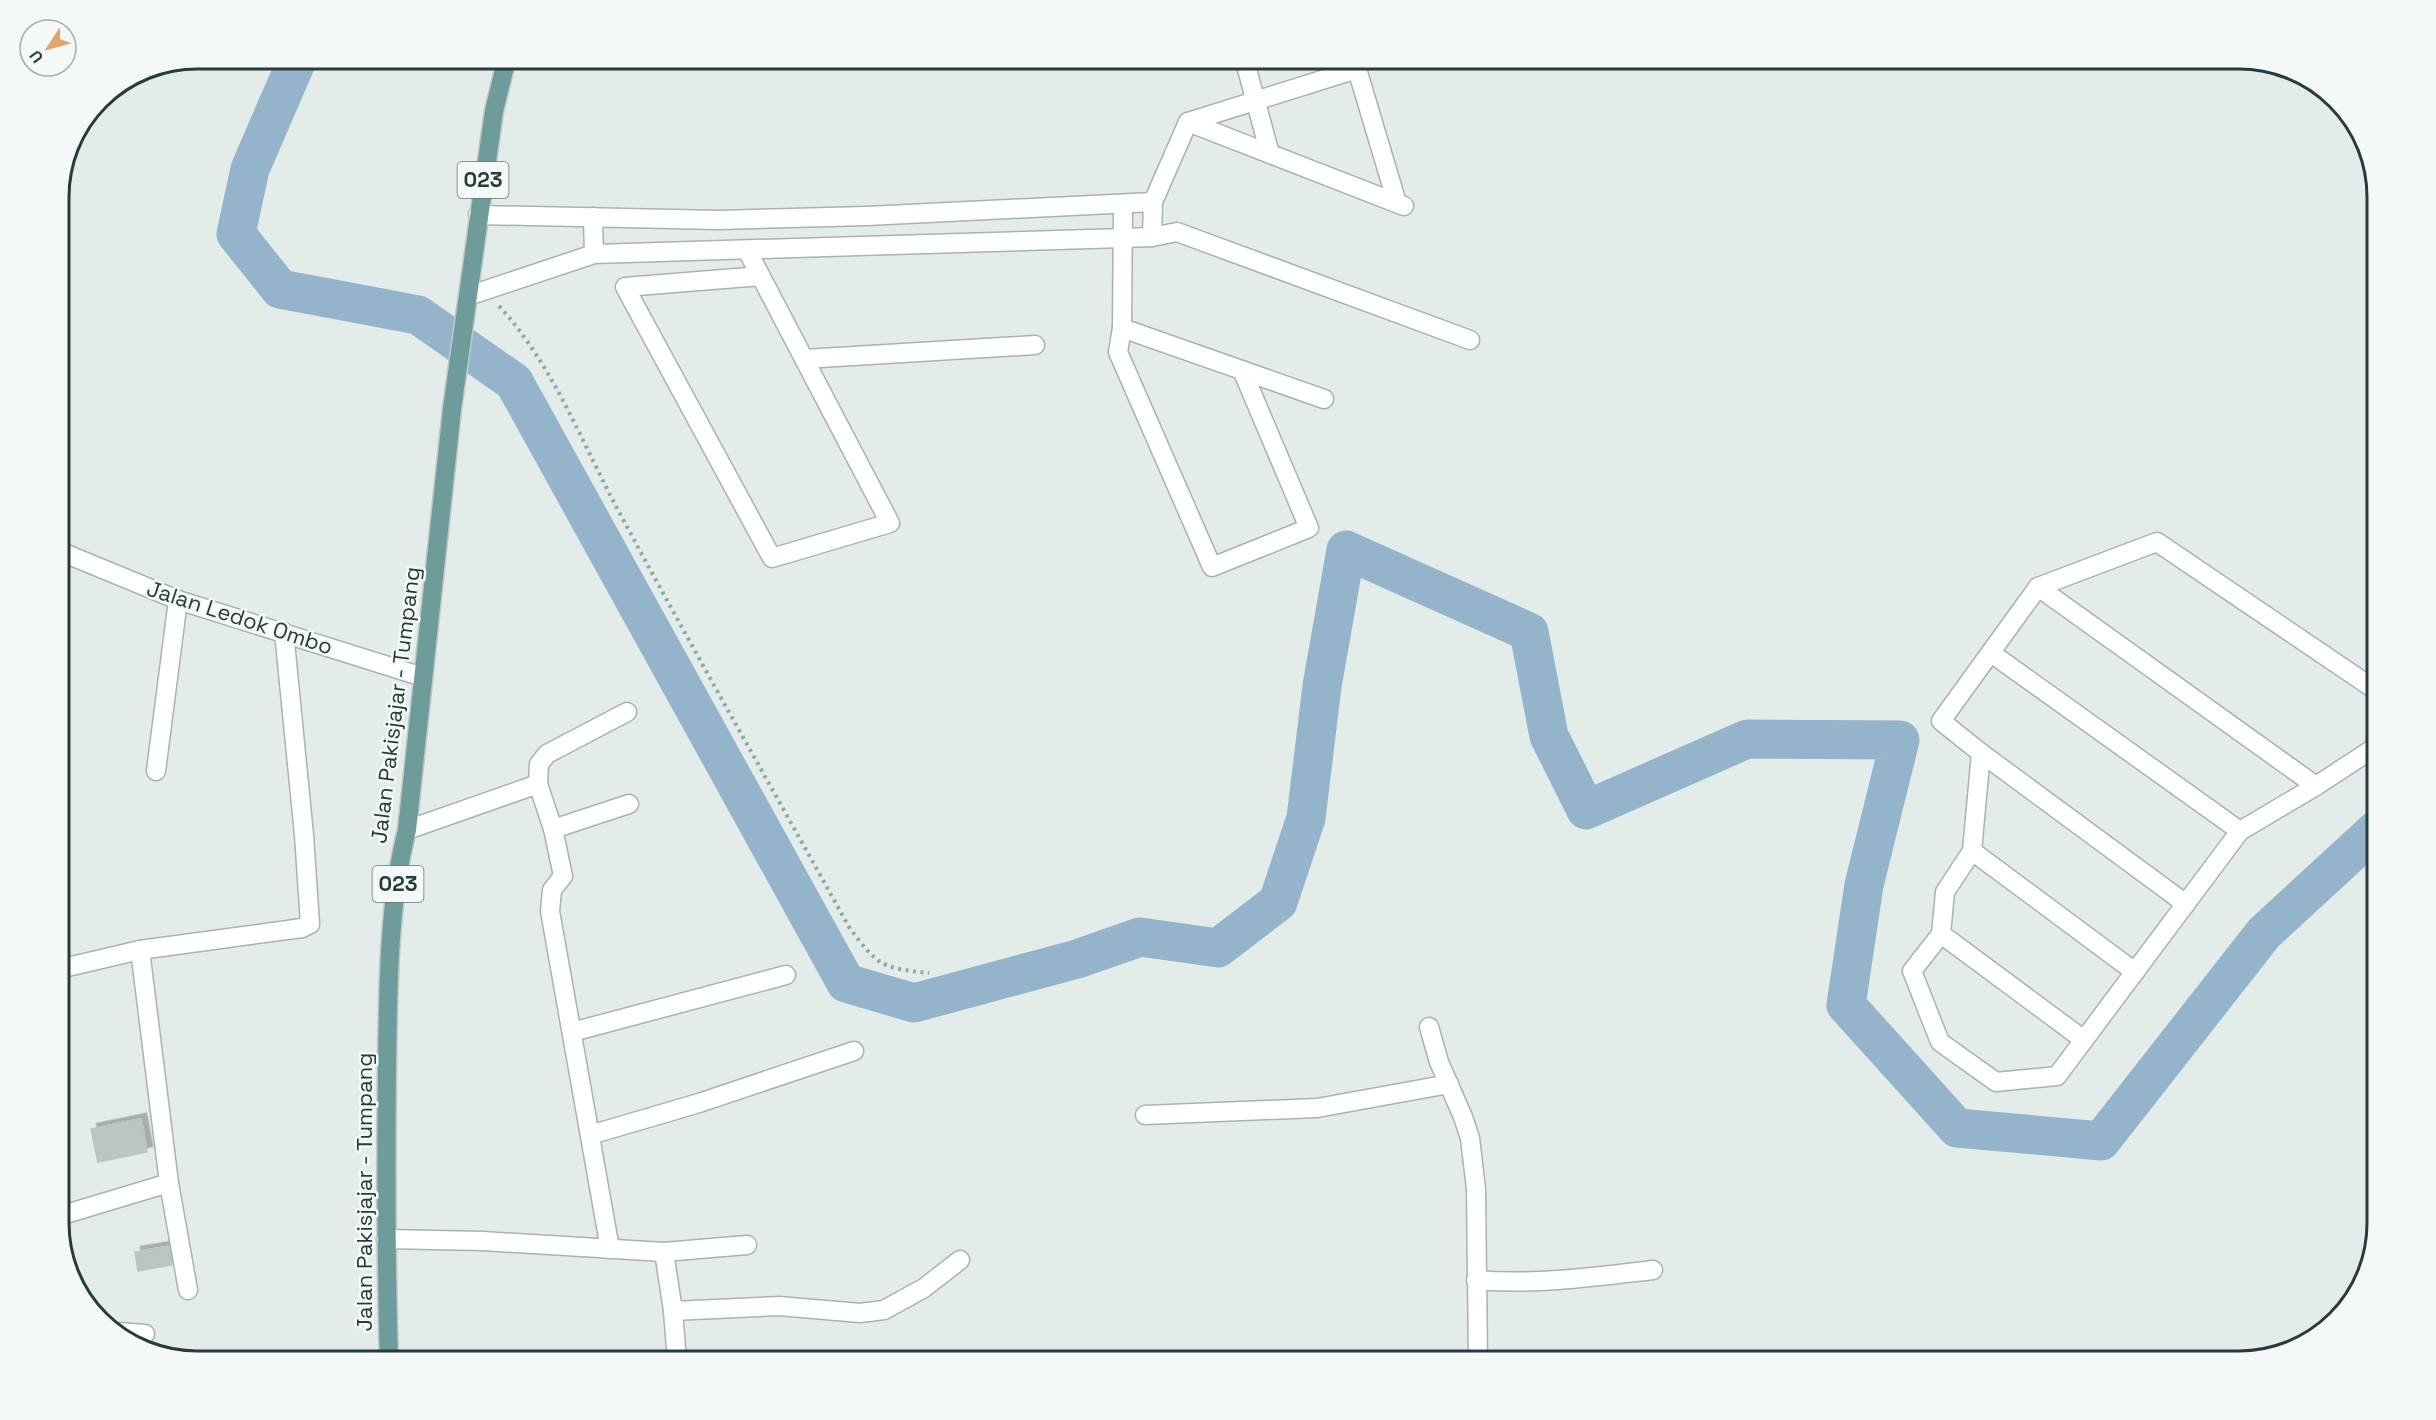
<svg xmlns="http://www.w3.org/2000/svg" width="2436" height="1420" font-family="'Space Grotesk',sans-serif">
<defs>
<filter id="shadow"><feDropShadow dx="5.5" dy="-5.5" stdDeviation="0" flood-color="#0004"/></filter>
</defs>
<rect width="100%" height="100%" fill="#e4ecea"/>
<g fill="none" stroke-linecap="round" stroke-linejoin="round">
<path stroke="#93b4ca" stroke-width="39" d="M298,58l-48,111 -14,65 44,55 138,26 96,67 332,601 68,20 163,-44 63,-22 78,11 60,-46 28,-84 16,-132 24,-136 183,82 20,104 37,74 161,-71 153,1 -36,145 -18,120 111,123 144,13 163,-208 113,-104"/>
</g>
<g fill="#bac6c4" stroke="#b7c5c2" stroke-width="1.5" filter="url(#shadow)">
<path d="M141,1119l6,33 -49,10 -7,-33z"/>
<path d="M169,1246l3,19 -34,6 -3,-19z"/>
</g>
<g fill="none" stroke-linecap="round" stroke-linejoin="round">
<defs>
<g id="minor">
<path d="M1244,58l26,96"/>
<path d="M1188,122l216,84"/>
<path d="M1123,204l-1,124 -4,24 94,215 97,-39 -67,-158"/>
<path d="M478,215l241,5 148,-4 286,-14"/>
<path d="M593,217l1,37"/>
<path d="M1152,237l1,-35 35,-80 169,-53 40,134"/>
<path d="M747,250c48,91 96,182 143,273l-118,35 -147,-271 136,-11"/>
<path d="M468,296l126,-42 529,-16 29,-1 25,-5 293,108"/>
<path d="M1122,328l202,71"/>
<path d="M804,359l231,-14"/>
<path d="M59,551l119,49 245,77"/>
<path d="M2038,587l278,199"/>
<path d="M1991,653l249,178"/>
<path d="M2377,691l-220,-149 -119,45 -97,134 40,32 -9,98 -27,41 -4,42 -29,37 28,71 56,40 61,-6 183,-245 76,-45 61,-40"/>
<path d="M1981,753l205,151"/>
<path d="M156,771l22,-171"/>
<path d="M538,784l15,45 10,47 -11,14 -2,21 60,338"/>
<path d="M553,829l76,-25"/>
<path d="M407,830l131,-46 1,-20 8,-10 80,-42"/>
<path d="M1972,851l163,121"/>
<path d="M1941,934l143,106"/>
<path d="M140,950l29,233 19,107"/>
<path d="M59,969l81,-19 162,-22 8,-4 -6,-89 -20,-203"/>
<path d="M1429,1027l10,35 24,55 7,21 6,51 2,172"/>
<path d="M572,1032l214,-57"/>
<path d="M1145,1115l172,-7 132,-24"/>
<path d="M590,1135l109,-32 155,-52"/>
<path d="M59,1216l110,-33"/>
<path d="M386,1239l96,2 182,11 9,59 4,50"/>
<path d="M664,1252l83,-7"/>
<path d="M1476,1280c60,5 118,-3 177,-10"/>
<path d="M673,1311l106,-5 81,7 24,-3 40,-22 36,-28"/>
<path d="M117,1332l28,2"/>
</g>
<path id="major" d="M389,1361c-3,-97 -3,-194 -2,-291 1,-76 1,-167 20,-240l45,-421 42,-298 13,-53"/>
</defs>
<use href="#minor" stroke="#a7b3b2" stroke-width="21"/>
<use href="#major" stroke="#c2c8c8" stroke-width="21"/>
<path stroke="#88aba9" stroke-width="4" stroke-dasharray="3 4.5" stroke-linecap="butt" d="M499,306c54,59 82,135 119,204 75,140 154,278 231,417 29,39 32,41 80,46"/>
<use href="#minor" stroke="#fff" stroke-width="18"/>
<use href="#major" stroke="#6e9c9b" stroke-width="18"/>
</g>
<g text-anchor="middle" stroke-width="5" stroke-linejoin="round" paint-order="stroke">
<g fill="#f4f9f7" stroke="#647473" stroke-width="1.5">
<rect x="457.5" y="162" width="51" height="36" rx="4.5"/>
<rect x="372.5" y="866" width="51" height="36" rx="4.5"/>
</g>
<g font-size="21" font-weight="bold" fill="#263b3b">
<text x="483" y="187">023</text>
<text x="398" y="891">023</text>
</g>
<g font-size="22" fill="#263b3b" stroke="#f4f9f7">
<text transform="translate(240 617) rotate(18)" y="8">Jalan Ledok Ombo</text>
<text transform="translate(395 705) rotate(-83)" y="8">Jalan Pakisjajar - Tumpang</text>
<text transform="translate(364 1192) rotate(-90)" y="8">Jalan Pakisjajar - Tumpang</text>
</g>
</g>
<path d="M0 0H2436V1420H0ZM197 69H2239A128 128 0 0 1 2367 197V1223A128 128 0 0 1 2239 1351H197A128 128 0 0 1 69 1223V197A128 128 0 0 1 197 69Z" fill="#f4f9f7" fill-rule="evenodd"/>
<path fill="none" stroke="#263b3b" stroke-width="3" d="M197 69H2239A128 128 0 0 1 2367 197V1223A128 128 0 0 1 2239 1351H197A128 128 0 0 1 69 1223V197A128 128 0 0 1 197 69Z"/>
<g transform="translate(48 48) rotate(234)"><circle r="28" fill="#f4f9f7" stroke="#a2adac" stroke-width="1.5"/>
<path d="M0-4.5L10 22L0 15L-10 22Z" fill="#e1a56c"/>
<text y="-9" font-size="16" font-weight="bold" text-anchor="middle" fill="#263b3b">U</text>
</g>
</svg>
